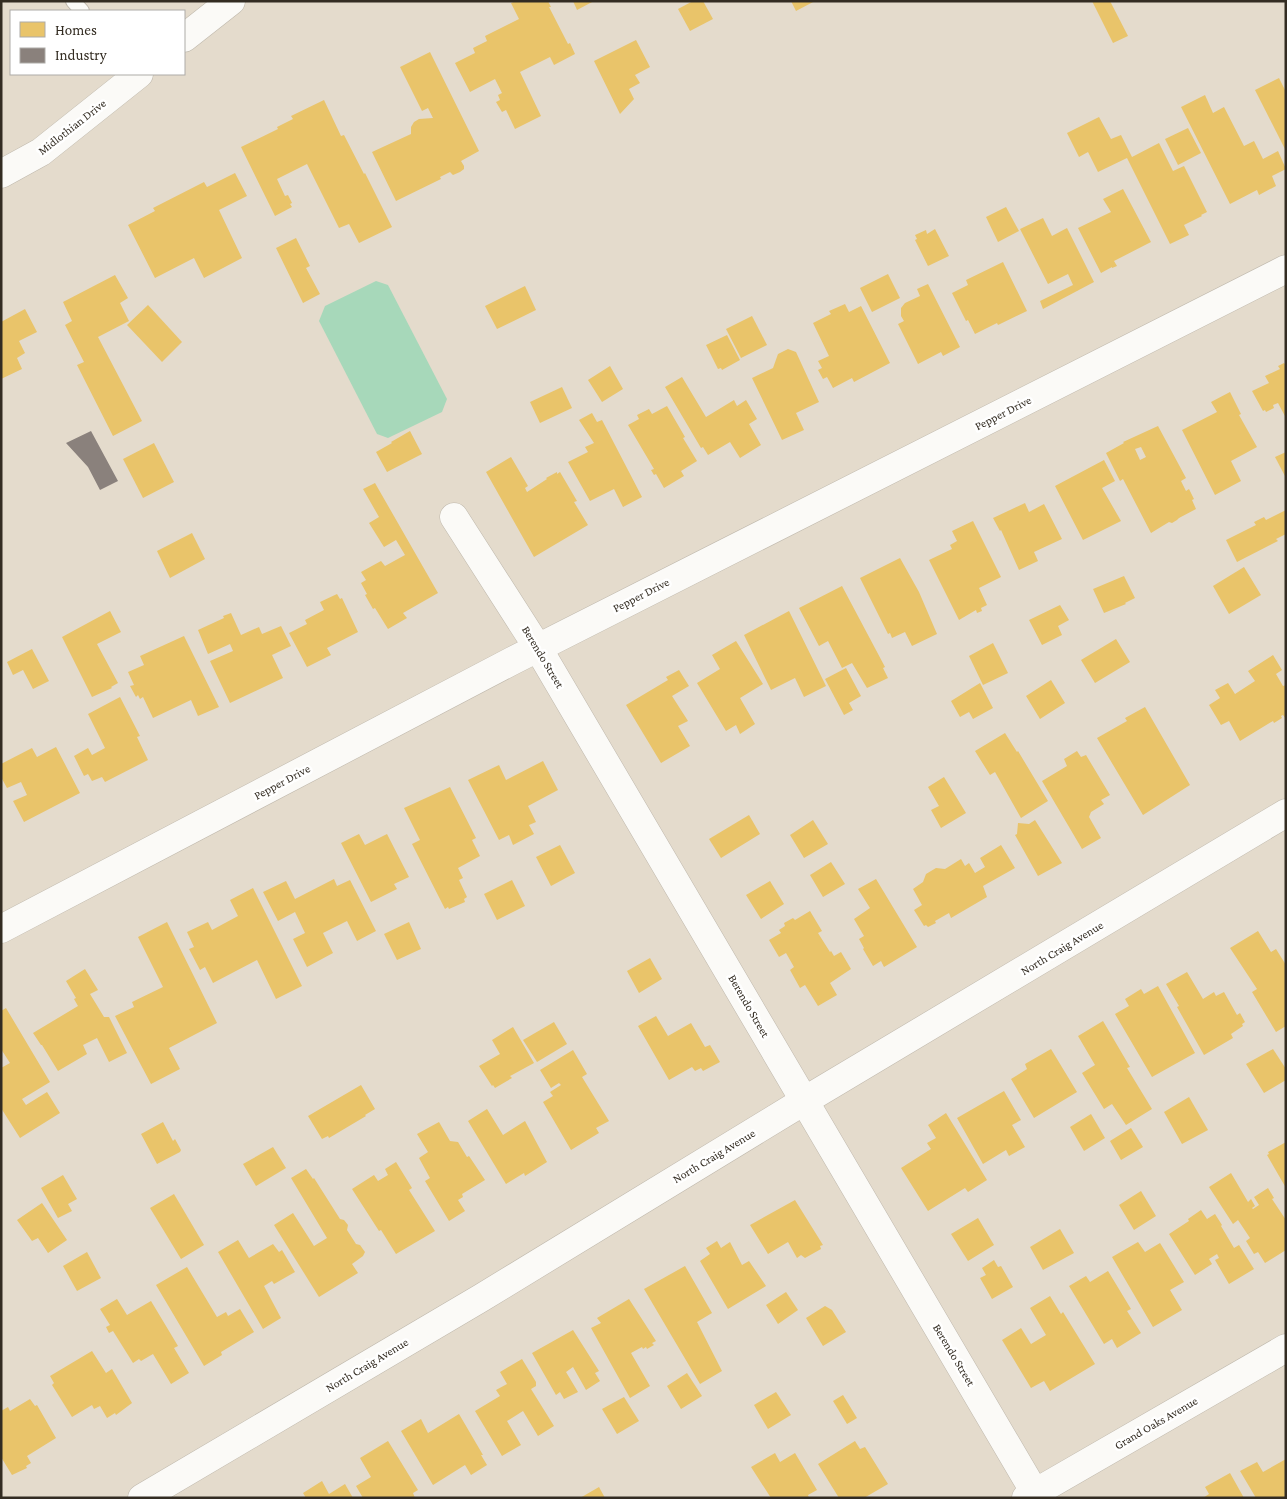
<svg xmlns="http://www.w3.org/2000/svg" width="1287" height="1499" font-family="'Crimson Pro',serif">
<rect width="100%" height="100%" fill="#e4dbcc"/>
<path fill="#a7d8ba" d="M376,281l12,4 59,114 -5,13 -54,26 -11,-4 -58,-113 6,-15z"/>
<g fill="#e9c46a" fill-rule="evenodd">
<path d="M516,1h32l3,6h-2l19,37 2,-1 5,11 -21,11 -4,-8 -30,15 21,44 -26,13 -9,-19 -4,2 -6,-10 4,-2 -2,-5 4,-2 -7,-14 -25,13 -15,-29 20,-10 -2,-5 14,-7 -2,-5 34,-17 -8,-16z"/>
<path d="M573,1h21l-17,9z"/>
<path d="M693,1h10l10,18 -23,12 -12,-22z"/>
<path d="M791,1h24l-19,10z"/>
<path d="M1092,1h18l18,35 -15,7z"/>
<path d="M636,40l14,27 -15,8 5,8 -11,6 5,10 -14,15 -26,-53z"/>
<path d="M430,52l49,99 -18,10 3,5v3l-4,3 -7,3 -3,-3 -10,5 1,2 -45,22 -24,-49 39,-18v-7l3,-5 5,-3 14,-1 -5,-10 -6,3 -22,-44z"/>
<path d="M1279,78l7,14v59l-31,-61z"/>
<path d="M1205,95l8,18 11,-6 20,39 10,-5 9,18 15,-8 8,18 -14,7 4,10 -17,9 -2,-5 -27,14 -49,-97z"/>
<path d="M324,100l17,36 3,-1 20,39 1,-1 27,54 -33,16 -10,-19 -10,4 -32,-64 -30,15 8,17 3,-1 4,8 -2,1 2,3 -17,9 -34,-69 37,-18 -1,-2 16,-8 -2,-3z"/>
<path d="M1099,117l12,22 10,-4 11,22 27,-14 14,28 11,-5 23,46 -6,3 1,1 -18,9 5,10 -19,9 -43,-86 -29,14 -10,-20 -9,5 -12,-24z"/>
<path d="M1188,128l13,25 -23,12 -13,-26z"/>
<path d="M235,173l12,23 -28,14 23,48 -38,20 -10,-20 -39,20 -27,-53 27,-14 -2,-3 51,-26 3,5z"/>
<path d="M1123,189l28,53 -37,19 3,5 -5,2v-1l-11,6 -23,-45 33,-16 -8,-13z"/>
<path d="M1006,207l13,24 -21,11 -12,-25z"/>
<path d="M1043,218l9,18 15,-8 27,54 -51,27 -3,-8 33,-16 -5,-11 -20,10 -28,-55z"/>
<path d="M935,229l14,27 -21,10 -13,-26 2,-1 -2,-4 11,-5 1,4z"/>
<path d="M296,238l14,28 -4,2 14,26 -17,9 -27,-55z"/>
<path d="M1003,262l24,49 -29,14 -1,-2 -22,11 -7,-14 -2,1 -14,-28 16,-8 -2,-5z"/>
<path d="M888,274l12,24 -28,14 -12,-24z"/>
<path d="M115,275l13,23 -8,5 9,18 -31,16 44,84 -29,15 -36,-71 7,-3 -19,-37 7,-4 -9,-19z"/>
<path d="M928,284l32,63 -17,9 -2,-4 -23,12 -20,-40 6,-3 -3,-5v-8l4,-5 15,-7 -3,-7z"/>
<path d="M525,286l11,24 -39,19 -12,-23z"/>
<path d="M845,304l4,8 12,-6 29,57 -36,19 -2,-4 -19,10 -6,-11 -4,2 -5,-9 4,-2 -4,-7 11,-5 -16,-33 18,-9 -2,-3z"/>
<path d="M148,305l34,37 -20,20 -35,-37z"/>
<path d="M25,309l12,23 -18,9 6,12 -8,5 5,11 -21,10v-57z"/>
<path d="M752,316l15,29 -26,13 -15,-29z"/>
<path d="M727,335l13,25 -18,10 -1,-2 -3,1 -12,-24z"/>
<path d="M788,349l8,3 23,50 -23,11 8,17 -22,10 -30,-62 21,-10 5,-14z"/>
<path d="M1284,363l2,2v53l-8,-15 -5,2 1,3 -8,4 -1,-2 -2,1 -11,-20 17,-8 -4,-7 15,-7 -2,-3z"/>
<path d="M610,366l13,23 -21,13 -14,-22z"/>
<path d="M682,377l24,40 28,-17 3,6 9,-6 11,19 -8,5 12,21 -21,13 -10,-16 -22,13 -5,-8 -2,1 -36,-61z"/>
<path d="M562,387l10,21 -32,15 -10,-21z"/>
<path d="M1230,392l11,22 -2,1 18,32 -26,14 10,20 -26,14 -33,-65 35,-18 -6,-10z"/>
<path d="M667,406l18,31 -2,1 14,23 -16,10 3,5 -20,12 -8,-14 -2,1 -3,-5 3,-1 -26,-44 11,-6 -2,-4 12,-6 3,5z"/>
<path d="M592,413l5,9 5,-2 40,77 -19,10 -9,-18 -24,12 -22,-39 20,-10 -3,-5 9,-4 -15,-23z"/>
<path d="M1158,426l28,52 -5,3 5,10 3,-2 5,10 -2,1 4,9 -17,9 -2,2 -5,3 -3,-1 -18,11 -28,-54 -3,2 -14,-28 18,-10 -1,-1zM1141,447l5,10 -6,3 -5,-11z"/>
<path d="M410,431l12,23 -35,18 -11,-20 16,-9 -1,-1z"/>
<path d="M154,443l20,39 -31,16 -20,-39z"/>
<path d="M1286,452v26l-11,-21z"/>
<path d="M511,457l17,29 -3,2 2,4 20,-13 -1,-1 11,-6v2l3,-2 17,29 -3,1 14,23 -54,32 -48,-85z"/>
<path d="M1104,460l11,21 -13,7 19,33 -38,19 -28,-54z"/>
<path d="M375,483l63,110 -35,20 4,5 -19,11 -13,-21 -2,1 -8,-14 2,-1 -6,-11 5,-3 -5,-8 20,-11 4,5 20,-11 -9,-15 -12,7 -15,-24 10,-6 -16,-28z"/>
<path d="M1025,503l4,9 15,-8 18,35 -28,13 4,9 -19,9 -18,-40 -1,1 -7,-13z"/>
<path d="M1286,510v24l-10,5 2,2 -41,21 -11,-22 30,-15 -2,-3 10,-5 2,3z"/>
<path d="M973,521l28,56 -22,11 8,17 -6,3 1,3 -5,2 -1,-3 -17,10 -30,-60 23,-11 -2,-4 7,-4 -5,-10z"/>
<path d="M192,533l13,26 -35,19 -13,-27z"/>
<path d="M900,558l19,34 18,42 -25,12 -7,-14 -13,6 -2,-5 -2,1 -28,-56z"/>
<path d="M1244,567l17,28 -32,19 -16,-28z"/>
<path d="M1124,576l11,22 -10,5 1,1 -22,9 -11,-24z"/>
<path d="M842,586l43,81 -2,1 5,10 -21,10 -15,-25 -10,5 -14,-27 -9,5 -20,-38z"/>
<path d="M337,594l3,5 2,-1 16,34 -31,16 4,7 -24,12 -18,-34 18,-9 -2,-4 19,-10 -4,-8z"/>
<path d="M1060,605l9,15 -11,6 4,9 -20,10 -13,-25z"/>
<path d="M110,611l11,21 -24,12 21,39 -7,4 1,1 -20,9 -30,-60z"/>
<path d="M789,611l37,75 -22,11 -9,-19 -24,12 -27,-55z"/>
<path d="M231,613l10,22 18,-8 3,7 19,-8 10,20 -19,9 11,23 -53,25 -20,-42 23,-10 -3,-7 -22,10 -10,-24 26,-12 -1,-2z"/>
<path d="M184,636l35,71 -21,9 -7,-16 -38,18 -10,-21 -3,2 -2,-4 -2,2 -6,-11 4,-1 -6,-13 16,-7 -4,-9z"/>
<path d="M1116,639l14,23 -35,21 -14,-23z"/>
<path d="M736,641l27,43 -23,14 15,26 -15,10 -4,-9 -10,6 -29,-48 23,-14 -8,-14z"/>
<path d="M993,643l15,30 -25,12 -14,-29z"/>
<path d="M32,649l17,32 -16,8 -10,-19 -10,5 -6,-13z"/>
<path d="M1273,655l9,15 -6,4 7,12 3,-1v34l-3,-4 -2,1 1,2 -8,5 -1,-2 -33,20 -11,-20 -8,4 -12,-20 11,-7 -5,-8 13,-7 7,11 20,-13 -7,-10z"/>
<path d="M846,668l15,28 -12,7 4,7 -9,5 -19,-36z"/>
<path d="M679,670l10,16 -17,10 16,25 -10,5 12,20 -29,17 -35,-58 42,-25 -2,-3z"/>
<path d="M1051,680l14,23 -25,16 -14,-23z"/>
<path d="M980,683l13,25 -20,11 -4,-7 -9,5 -9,-16z"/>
<path d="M120,697l20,39 -3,1 11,23 -43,22 -3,-5 -10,4 -4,-7 -4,2 -10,-20 14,-8 4,7 13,-7 -17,-34z"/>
<path d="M1145,707l45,78 -47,30 -46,-77 30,-17 -2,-3z"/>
<path d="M1005,733l12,19 1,-1 30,50 -27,17 -26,-46 -5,3 -15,-24z"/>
<path d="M56,747l24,46 -56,29 -11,-21 14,-6 -6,-13 -14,6 -6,-11v-13l31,-16 5,9z"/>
<path d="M1077,751l4,6 5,-2 24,40 -9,5 3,4 -13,8 -2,5 12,21 -19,11 -40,-68 25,-15 -3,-7z"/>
<path d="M543,761l15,29 -30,16 8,16 -7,3 5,9 -21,11 -4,-10 -10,5 -31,-60 31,-15 7,15z"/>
<path d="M944,777l22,36 -25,15 -10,-18 8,-4 -11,-19z"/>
<path d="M450,787l26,51 -4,2 8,16 -22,12 5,10 -4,2 8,17 -3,2 1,3 -16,7 -1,-2 -3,2 -33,-65 8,-4 -16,-32z"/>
<path d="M749,815l11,19 -39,24 -12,-19z"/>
<path d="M813,820l15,24 -24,14 -14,-23z"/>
<path d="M1035,820l27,43 -24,13 -23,-41 2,-1 1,-11 11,1z"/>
<path d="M359,834l6,11 22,-11 22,43 -15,7 3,5 -26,13 -30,-59z"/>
<path d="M560,845l15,28 -24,13 -15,-29z"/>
<path d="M1001,845l14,23 -32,18 4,11 -36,21 -2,-5 -14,8 1,2 -8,4 -2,-2 -2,1 -10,-16 8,-5 -9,-16 10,-7 3,-8 10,-6 9,1 16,-10 4,7 4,-3 6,10 10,-6 -5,-9z"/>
<path d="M831,862l14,22 -22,13 -13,-22z"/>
<path d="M334,879l3,7 13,-6 26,51 -19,10 -10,-20 -24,12 10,20 -26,14 -14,-28 12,-6 -10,-21 -17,9 -15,-29 23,-11 9,18z"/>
<path d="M876,879l41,68 -33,20 -3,-6 -8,5 -10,-17 1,-1 -5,-9 5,-3 -10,-17 16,-11 -12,-19z"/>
<path d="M512,880l13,26 -28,14 -13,-26z"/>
<path d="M770,881l14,23 -23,15 -15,-24z"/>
<path d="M253,888l49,98 -26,13 -19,-39 -44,23 -8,-16 -5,3 -11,-21 5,-2 -7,-15 21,-10 4,8 26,-14 -8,-16z"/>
<path d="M810,911l12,20 -4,2 12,19 1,-1 3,5 7,-4 10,17 -21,14 7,12 -19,11 -13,-21 -5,3 -10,-18 4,-3 -8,-14 -7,4 -10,-17 12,-7 -2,-3 6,-4 -1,-3 9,-5 2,2z"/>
<path d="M167,922l50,101 -48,25 11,21 -29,15 -36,-68 19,-9 -2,-5 31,-15 -25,-50z"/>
<path d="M409,922l12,27 -24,11 -13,-26z"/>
<path d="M1258,931l13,21 5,-3 10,16v61l-10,6 -24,-40 5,-3 -27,-41z"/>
<path d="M650,958l12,21 -23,14 -12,-22z"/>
<path d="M85,969l13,21 -8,4 14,23h5l18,36 -18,9 -12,-24 -14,7 4,9 -29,17 -16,-26h-1l-8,-12 45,-27 -4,-7 2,-1 -10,-17z"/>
<path d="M1187,972l16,27 11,-7 2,4 8,-4 13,23 3,-2 5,9 -3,2 1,2 -12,8 2,4 -29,17 -27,-48 2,-1 -13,-22z"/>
<path d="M1158,986l37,67 -43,24 -37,-63 14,-8 -4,-7 16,-10 3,5z"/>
<path d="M6,1008l44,74 -28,17 4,6 21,-13 13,21 -40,25 -19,-30v-40l9,-5 -9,-14v-38z"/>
<path d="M656,1016l12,20 23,-13 14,24 5,-2 10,17 -17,9 -2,-3 -6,3 -3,-4 -23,13 -31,-54z"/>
<path d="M1103,1021l27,46 -3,1 25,41 -26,16 -14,-21 -8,5 -22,-36 13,-8 -17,-29z"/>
<path d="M554,1022l13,22 -30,18 -14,-22z"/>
<path d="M513,1027l21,36 -22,12 -2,1 2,2 -17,10 -2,-3 -1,1 -13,-20 21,-12 -8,-14z"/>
<path d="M1051,1049l26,43 -43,26 -23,-39 16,-10 -2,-5z"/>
<path d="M1273,1049l13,20v11l-22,13 -18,-29z"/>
<path d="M573,1050l14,24 -5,3 27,44 -13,7 3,5 -28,17 -28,-48 10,-6 -3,-4 11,-7 -2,-2 -8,5 -11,-18z"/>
<path d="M361,1085l14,24 -10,6 1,1 -37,22 -1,-2 -6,3 -14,-23z"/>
<path d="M1004,1091l17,29 -9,5 13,22 -16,9 -3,-6 -23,14 -26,-46z"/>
<path d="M1189,1097l19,33 -26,14 -18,-32z"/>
<path d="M487,1109l16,26 22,-14 22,41 -22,14 -1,-3 -18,11 -38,-63z"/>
<path d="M946,1113l41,67 -19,12 -3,-4 -37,23 -27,-43 30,-19 -4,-6 9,-5 -8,-13z"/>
<path d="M1091,1114l14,24 -21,13 -14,-24z"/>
<path d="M163,1122l10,19 2,-2 6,11 -1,2 -23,12 -16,-30z"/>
<path d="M439,1122l11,19 8,1 9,15 2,-1 16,24 -23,14 1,3 -5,3 7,11 -16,10 -24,-40 5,-3 -11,-20 9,-6 -11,-18z"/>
<path d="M1131,1128l12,19 -22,13 -11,-19z"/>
<path d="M1286,1142v46l-19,-33 2,-1 -1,-2z"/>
<path d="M273,1147l13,21 -30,18 -13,-22z"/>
<path d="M396,1162l16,26 -3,2 26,41 -39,23 -15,-24 -2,1 -27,-42 22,-14 4,6 10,-6 -3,-6z"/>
<path d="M306,1169l7,10 1,-1 26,41 4,1 4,5 -1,5 9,14 4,1 5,7 -2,4 -11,8 6,9 -39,24 -45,-72 19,-12 21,33 13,-8 -36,-60z"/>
<path d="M1231,1173l17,29 3,-3 4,7 -3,2 1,1 6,-4 -5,-8 14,-9 6,10 -2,1 14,21v30l-21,13 -7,-11 -4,2 -8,-13 4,-3 -12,-18 -5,4 -24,-37z"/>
<path d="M63,1175l14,24 -9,5 4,7 -14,7 -17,-30z"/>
<path d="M1141,1191l15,25 -22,14 -15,-25z"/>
<path d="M174,1194l30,51 -23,14 -31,-51z"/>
<path d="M795,1200l28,45 -3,1 1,3 -16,9 -4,-3 -4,3 -9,-16 -20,12 -18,-29z"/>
<path d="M42,1203l25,37 -19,13 -10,-15 -6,3 -15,-21z"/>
<path d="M1201,1210l6,9 8,-5 7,11 -1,1 13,22 5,-3 15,24 -25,15 -14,-24 4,-2 -2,-4 -8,5 3,5 -17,11 -26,-41 20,-13 -1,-2z"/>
<path d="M978,1218l16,27 -26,16 -17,-27z"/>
<path d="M1060,1229l14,24 -31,17 -13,-23z"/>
<path d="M238,1240l11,18 24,-14 6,8 3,-2 13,22 -21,12 -2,-3 -8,5 17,32 -18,11 -45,-77z"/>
<path d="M717,1241l4,7 9,-6 12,23 7,-4 17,25 -38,23 -28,-48 10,-7 -4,-6z"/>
<path d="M1138,1242l7,10 15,-9 24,39 -14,8 12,20 -29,17 -41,-70z"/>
<path d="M87,1252l14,26 -24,13 -14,-25z"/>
<path d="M994,1260l4,7 3,-1 12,21 -21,12 -12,-21 6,-3 -4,-7z"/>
<path d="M685,1266l27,47 -15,9 25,49 -22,13 -56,-95z"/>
<path d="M187,1267l30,50 9,-5 2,4 12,-7 14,23 -33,20 1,3 -18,11 -48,-81z"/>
<path d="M1108,1271l23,38 -4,2 14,22 -24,15 -5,-9 -8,5 -35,-58 17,-10 4,6z"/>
<path d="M786,1292l12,18 -20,14 -12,-19z"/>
<path d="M1050,1296l11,18 2,-2 32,52 -45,27 -6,-10 -13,7 -29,-48 19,-12 10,16 15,-9 -16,-27z"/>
<path d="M117,1299l10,16 24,-14 27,45 -4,2 15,25 -18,11 -18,-30 -12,7 -2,-2 -6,4 -20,-32 -4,2 -3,-6 4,-2 -10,-16z"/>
<path d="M629,1299l27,42 -4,2 2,2 -7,4 -1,-2 -3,2 -1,-2 -11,6 19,33 -20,12 -39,-70 10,-5 -4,-5z"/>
<path d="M825,1306l7,4 14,22 -23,14 -17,-28z"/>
<path d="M573,1330l26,41 -4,2 5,8 -14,9 -13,-23 -7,5 12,20 -14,7 -4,-7 -4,3 -24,-42z"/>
<path d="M92,1351l14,22 6,-4 20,34 -16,12 -1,-2 -8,5 -7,-12 -6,3 -2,-4 -20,12 -20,-32 2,-2 -4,-7z"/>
<path d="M522,1359l14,23v4l-5,3 23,37 -16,10 -15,-25 -16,10 14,24 -19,11 -27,-45 25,-15 -4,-6 11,-6 -7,-12z"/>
<path d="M687,1373l15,23 -21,13 -14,-23z"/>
<path d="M776,1392l15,23 -23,14 -14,-24z"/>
<path d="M843,1395l14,23 -10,6 -14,-23z"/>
<path d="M624,1397l15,24 -22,13 -15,-25z"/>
<path d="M30,1399l5,7 2,-1 19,33 -29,18 4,7 -5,3 1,2 -15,7 -11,-18v-46l7,-4 2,4z"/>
<path d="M459,1414l24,41h-2l6,10 -16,10 -6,-10 -32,20 -32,-54 20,-12 7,14z"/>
<path d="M388,1441l30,49 -5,3 2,5h-52l-7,-12 15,-9 -11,-19z"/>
<path d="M855,1441l5,8 5,-2 23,37 -24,14h-25l-21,-34z"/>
<path d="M775,1453l5,9 15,-9 22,37 -9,5 1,3h-38l-20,-31z"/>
<path d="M1286,1459v39h-30l-16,-27 17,-9 6,10z"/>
<path d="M1230,1473l14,25h-41l6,-4 -4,-7z"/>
<path d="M322,1481l7,13 16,-10 8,14h-47l-3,-5z"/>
<path d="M599,1487l6,11h-25z"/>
</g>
<path fill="#8a817c" d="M91,431l27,50 -18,9 -12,-23 -22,-24z"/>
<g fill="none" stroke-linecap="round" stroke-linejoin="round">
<defs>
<path id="service" d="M73,1l9,10"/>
<g id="minor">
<path d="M454,517l84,131 500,850"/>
<path d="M1,929l511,-268 774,-392"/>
<path d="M142,1498l339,-200 323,-197 482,-288"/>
<path d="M1026,1498l260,-150"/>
</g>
<g id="tertiary">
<path d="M184,38l47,-37"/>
<path d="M1,174l40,-22 98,-78"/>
</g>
</defs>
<use href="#service" stroke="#bfb8ac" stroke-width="16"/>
<use href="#minor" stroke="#bfb8ac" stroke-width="29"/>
<use href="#tertiary" stroke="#bfb8ac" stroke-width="29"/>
<use href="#service" stroke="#fbfaf7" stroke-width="14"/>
<use href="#minor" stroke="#fbfaf7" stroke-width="28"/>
<use href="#tertiary" stroke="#fbfaf7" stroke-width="28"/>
</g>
<g text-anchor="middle" stroke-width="5" stroke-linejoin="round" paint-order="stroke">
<g font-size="12" fill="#332c22" stroke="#fff">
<text transform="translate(72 127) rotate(-38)" y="4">Midlothian Drive</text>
<text transform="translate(1003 413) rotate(-27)" y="4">Pepper Drive</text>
<text transform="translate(641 595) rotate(-27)" y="4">Pepper Drive</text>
<text transform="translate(543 657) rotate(59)" y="4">Berendo Street</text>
<text transform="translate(282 782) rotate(-28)" y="4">Pepper Drive</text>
<text transform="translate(1062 948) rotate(-31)" y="4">North Craig Avenue</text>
<text transform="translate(749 1006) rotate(60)" y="4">Berendo Street</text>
<text transform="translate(714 1156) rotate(-31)" y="4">North Craig Avenue</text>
<text transform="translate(954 1355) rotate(59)" y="4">Berendo Street</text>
<text transform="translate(367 1365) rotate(-31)" y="4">North Craig Avenue</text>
<text transform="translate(1156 1423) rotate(-30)" y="4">Grand Oaks Avenue</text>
</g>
</g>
<rect width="1287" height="1499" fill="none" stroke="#332c22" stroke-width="5"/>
<rect x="10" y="10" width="175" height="65" fill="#ffffff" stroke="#adaba7"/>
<rect x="20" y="22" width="25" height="15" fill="#e9c46a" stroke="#adaba7"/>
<text x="55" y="35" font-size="15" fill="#332c22">Homes</text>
<rect x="20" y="48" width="25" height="15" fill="#8a817c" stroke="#adaba7"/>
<text x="55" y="60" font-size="15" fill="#332c22">Industry</text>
</svg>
